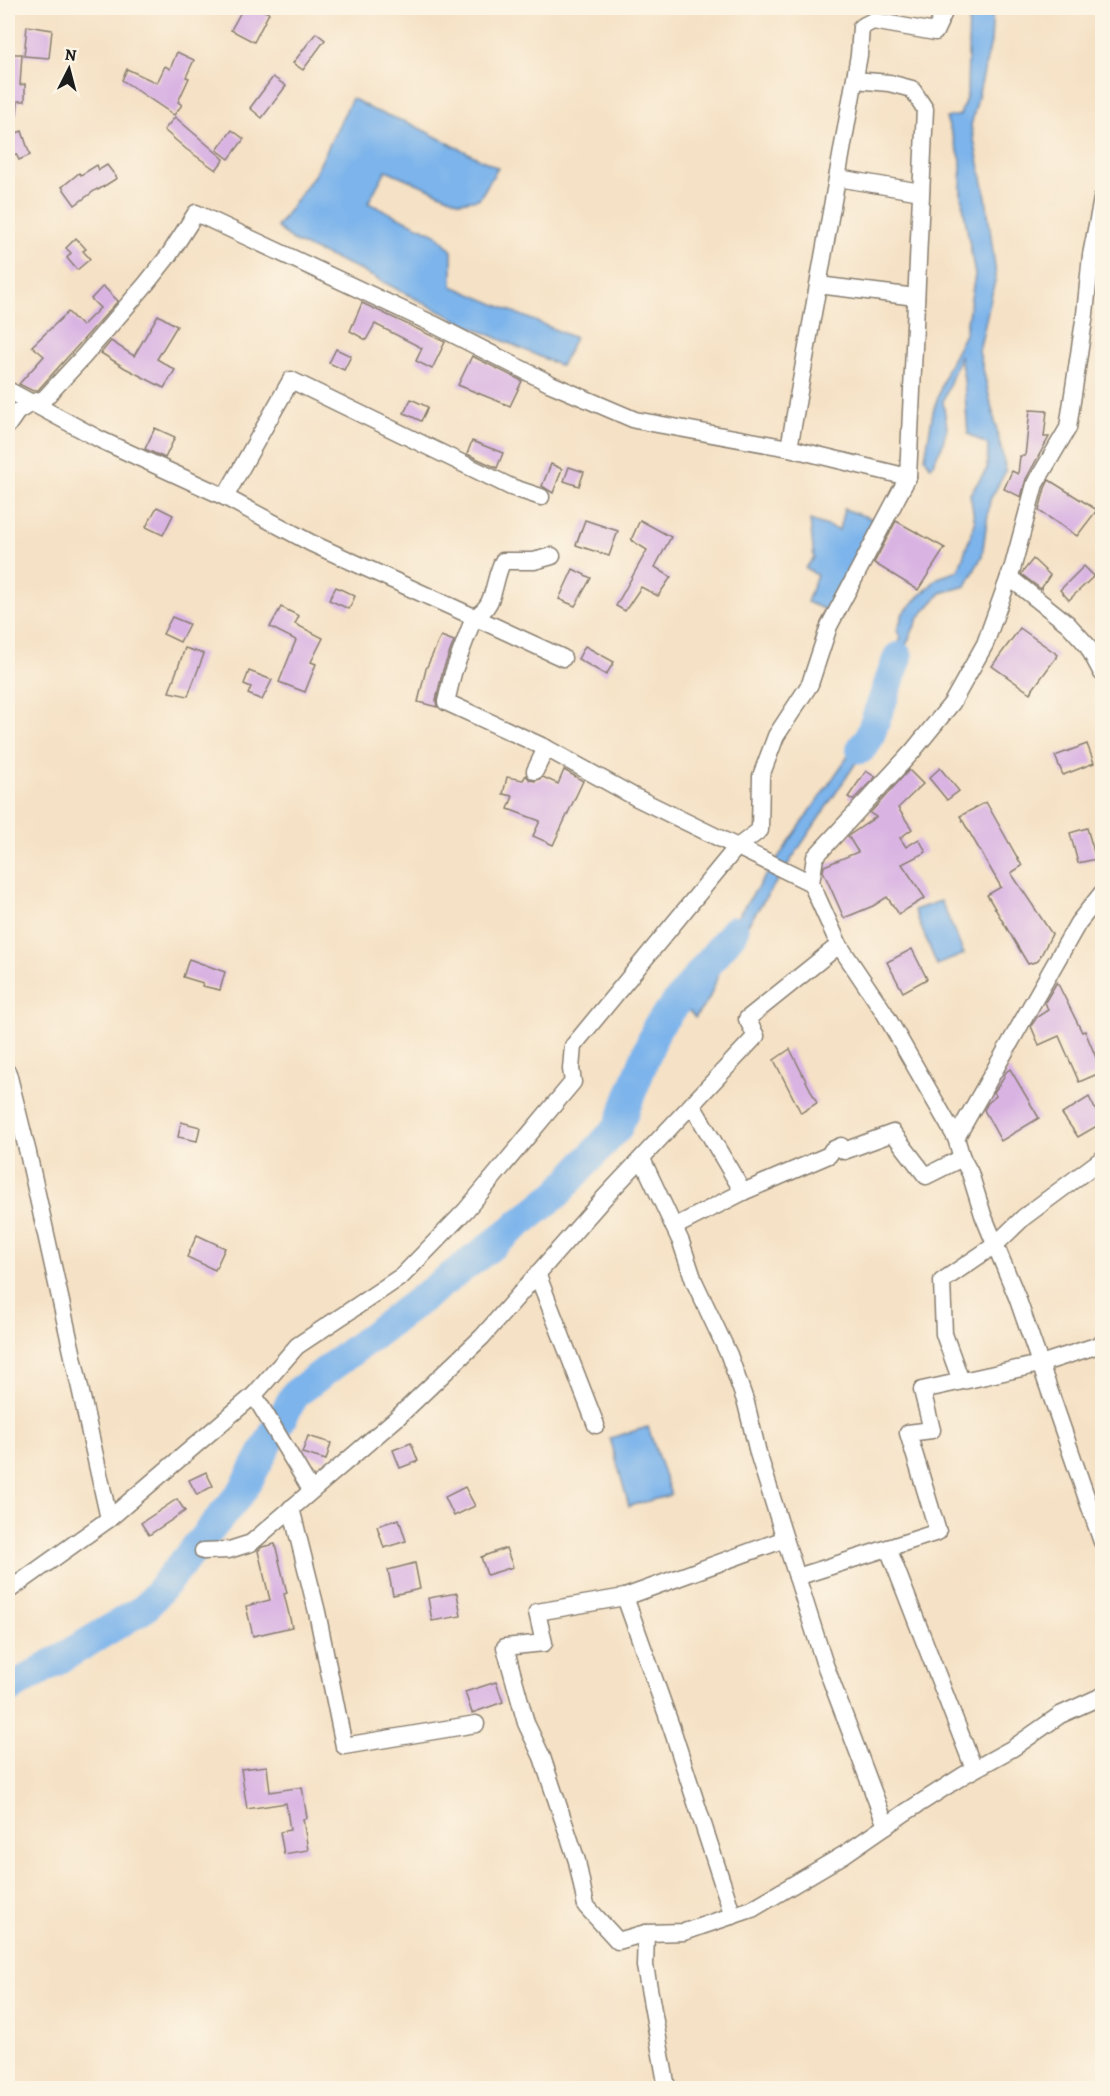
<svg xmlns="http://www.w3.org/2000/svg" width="1110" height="2096" font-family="Alegreya,serif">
<rect width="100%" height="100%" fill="#fcf5e5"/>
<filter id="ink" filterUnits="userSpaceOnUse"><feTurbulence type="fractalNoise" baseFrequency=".0167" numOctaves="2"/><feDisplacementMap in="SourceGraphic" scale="12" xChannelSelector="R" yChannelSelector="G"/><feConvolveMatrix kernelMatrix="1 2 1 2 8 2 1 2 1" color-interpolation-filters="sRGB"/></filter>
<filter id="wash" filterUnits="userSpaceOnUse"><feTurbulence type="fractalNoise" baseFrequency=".008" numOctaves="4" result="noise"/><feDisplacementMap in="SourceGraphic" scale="24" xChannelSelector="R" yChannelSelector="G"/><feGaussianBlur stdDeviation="1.35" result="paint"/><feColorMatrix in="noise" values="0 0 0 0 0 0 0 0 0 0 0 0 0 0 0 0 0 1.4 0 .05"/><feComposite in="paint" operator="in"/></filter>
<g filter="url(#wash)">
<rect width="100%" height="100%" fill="#f5e1c5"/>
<g fill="#7bb4eb" stroke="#4c6884" stroke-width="1.5">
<path d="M969,8h24l-2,34 -20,84 15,71 10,79 -17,75 27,120 -16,29 -8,56 -16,30 -25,7 -22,24 -18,39 -7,50 -170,254 -15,39 -14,19 -8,-10 12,-14 12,-39 173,-251 1,-31 16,-35 -4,-7 6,-18 35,-35 20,-7 17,-48 -5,-29 17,-25 1,-24 -20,-11 -4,-54 -4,-24 -17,45 4,27 -5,18 -11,21 -6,-9 8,-46 14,-43 18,-35 10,-59 -14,-81v-34l-15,-42 14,-3 7,-20z"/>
<path d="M352,98l21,12 38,14 87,44 -19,31 -19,3 -74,-32 -18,33 68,31 16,17v35l123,52 -14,28 -98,-43 -111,-57 -59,-25 -16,-14 38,-53z"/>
<path d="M844,509l40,14 -58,87 -19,-8 10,-27 -12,-7 9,-10 -4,-38 29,10z"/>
<path d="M941,901l23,53 -27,11 -23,-55z"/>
<path d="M648,1427l23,68 -42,11 -19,-68z"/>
</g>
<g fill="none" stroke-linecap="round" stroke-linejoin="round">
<g stroke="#7bb4eb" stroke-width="30">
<path d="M861,749l8,-11 29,-81"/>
<path d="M8,1690l137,-82 98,-118 52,-96 195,-147 68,-54 60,-66 39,-100 77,-96"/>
</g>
</g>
<g id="blocks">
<g fill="#d9b4e3">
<path d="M243,8h15l11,5 -15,29 -23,-12z"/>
<path d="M27,26l25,4 -3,28 -25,-2z"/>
<path d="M316,33l9,7 -22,30 -10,-7z"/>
<path d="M177,52l17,8 -8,17 3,1 -11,24 4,3 -8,10 -52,-35 5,-11 30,14 8,-17 5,3z"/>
<path d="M8,54h14l-2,31 5,-1v17h-7l-1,14h-9z"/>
<path d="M273,77l13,9 -24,32 -12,-10z"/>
<path d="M175,117l49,42 -8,11 -30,-21 -22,-19z"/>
<path d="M232,130l12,9 -15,20 -12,-9z"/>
<path d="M22,131l8,24 -11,5 -3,-6 -4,1 -4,-12v-7z"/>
<path d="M97,165l2,5 8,-5 10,13 -19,12 -1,-1 -22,16 -13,-18 17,-14 2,2z"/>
<path d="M76,238l10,11 -3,2 7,8 -13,11 -10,-12 4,-5 -5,-5z"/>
<path d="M103,286l15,15 -80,89 -5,1 -14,-7 25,-28 -12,-10 36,-34 14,14 18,-18 -9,-9z"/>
<path d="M362,303l83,39 -13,27 -16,-8 6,-13 -47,-24 -9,16 -16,-9z"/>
<path d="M158,315l19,11 -20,33 18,11 -11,18 -39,-20 -24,-15 10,-12 23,15z"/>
<path d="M336,349l15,7 -7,14 -15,-7z"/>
<path d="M472,356l50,25 -12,25 -52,-21z"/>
<path d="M411,399l17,8 -7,14 -17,-8z"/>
<path d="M1030,410l17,1 -3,26h5l-23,42 -5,18 -17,-8 8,-18 6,3 2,-18h5z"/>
<path d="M155,428l20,9 -10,21 -20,-9z"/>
<path d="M472,441l31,12 -6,15 -30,-14z"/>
<path d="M551,464l11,5 -9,24 -11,-7z"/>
<path d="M569,467l15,5 -5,14 -15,-5z"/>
<path d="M1049,480l48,30 -20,26 -38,-25 6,-23z"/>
<path d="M157,507l16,8 -10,20 -17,-8z"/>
<path d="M585,520l33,11 -9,25 -33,-11z"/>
<path d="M640,520l31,17 -16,30 16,10 -13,19 -17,-9 -16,24 -9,-5 31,-56 -16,-10z"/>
<path d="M896,521l49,27 -27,42 -44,-27z"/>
<path d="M1033,559l17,16 -9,14 -20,-15z"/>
<path d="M1084,566l10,10 -25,24 -9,-10z"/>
<path d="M573,569l18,9 -16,28 -16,-7z"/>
<path d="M336,587l19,9 -6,13 -20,-9z"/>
<path d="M281,607l18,9 -4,8 28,14 -12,24 5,2 -11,28 -26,-10 17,-42 -26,-13z"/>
<path d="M172,617l17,7 -9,18 -17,-8z"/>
<path d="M1020,628l38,27 -28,38 -38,-27z"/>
<path d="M441,636l13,5 -11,29 -7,30 1,7 -19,-5 8,-33z"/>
<path d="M585,646l29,16 -8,13 -28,-16z"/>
<path d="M185,648l19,6 -16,42 -19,-4z"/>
<path d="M249,671l23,9 -10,20 -14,-6 3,-7 -7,-3z"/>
<path d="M1087,744l7,19 -31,12 -8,-19z"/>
<path d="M940,768l19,23 -12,9 -18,-22z"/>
<path d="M564,770l19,11 -30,64 -20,-9 7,-15 -32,-12 5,-13 -10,-2 4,-17 16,3 3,-5 4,5 5,1 8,-4 15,7z"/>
<path d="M909,770l14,14 -25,24 14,21 -12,9 6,9 13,-8 7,13 -24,12 23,34 -26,16 -12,-17 -14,9 -29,12 -21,-47 1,-5 34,-14 -10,-16 28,-19 -6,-4z"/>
<path d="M866,771l9,6 -22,23 -5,-3z"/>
<path d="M986,802l36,64 -11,7 41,61 -14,27 -10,3 -41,-69 14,-8 -41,-71z"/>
<path d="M1087,828l9,31 -18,4 -8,-30z"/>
<path d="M912,949l15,30 -24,13 -16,-30z"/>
<path d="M189,959l36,13 -5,18 -18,-4 1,-3 -20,-6z"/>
<path d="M1057,982l25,50 3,-1 17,41 -23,10 -20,-46 -20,9 -8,-19 6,-9 11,-7 -3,-8z"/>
<path d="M790,1049l27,54 -16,10 -27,-53z"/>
<path d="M1010,1069l29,49 -38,23 -17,-31 4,-7 8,-7 -2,-4 7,-10 5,-10z"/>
<path d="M1089,1097l13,26 -24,14 -16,-23z"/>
<path d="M181,1122l19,5 -3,14 -19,-4z"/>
<path d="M197,1235l28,13 -10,22 -28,-13z"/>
<path d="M308,1436l23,7 -5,17 -24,-7z"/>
<path d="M411,1443l7,18 -18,7 -7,-18z"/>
<path d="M206,1472l7,14 -16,9 -8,-15z"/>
<path d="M465,1487l10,19 -21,10 -9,-19z"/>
<path d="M177,1499l8,12 -36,24 -8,-12z"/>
<path d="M399,1519l7,22 -22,7 -7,-22z"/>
<path d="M275,1544l12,49 -3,1 8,33 -39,9 -7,-30 24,-6 -12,-49 4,-4z"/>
<path d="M506,1548l7,19 -26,8 -6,-18z"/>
<path d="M415,1563l5,26 -27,6 -5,-25z"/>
<path d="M457,1593l4,23 -29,5 -4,-23z"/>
<path d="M496,1682l7,20 -31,11 -7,-21z"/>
<path d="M267,1766l3,26 32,-5 5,31 -4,1 5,31 -24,4 -4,-22 10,-2 -4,-27 -39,6 -6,-40z"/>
</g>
</g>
</g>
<g filter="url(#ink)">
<use href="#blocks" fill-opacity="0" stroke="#887e70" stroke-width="1.5"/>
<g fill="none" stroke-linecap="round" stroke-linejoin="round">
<defs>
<g id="street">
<path d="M838,178l83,14"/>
<path d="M1102,199l-11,56 -6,59 -17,114 -33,56 -22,82 -28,78 -33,59 -40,49 -97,105 -4,26 28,62 45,67 72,126 6,20 8,15 13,42 34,82 85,245"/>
<path d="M818,285l98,12"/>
<path d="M8,390l93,50 124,57 86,46 163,74 -21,56 -7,29 100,46"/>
<path d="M8,425l9,-13 14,-9 13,-4 39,-42 63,-73 23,-29 27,-42 237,111 118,60 84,36 154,28 119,29"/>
<path d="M789,448l70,-393 2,-28 12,-6 62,11 11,-24"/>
<path d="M225,497l66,-117 220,107 30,10"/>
<path d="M552,556l-18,5h-31c-11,20 -6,45 -29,56l89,41"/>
<path d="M1009,577l59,47 19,21 15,28"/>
<path d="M535,771l11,-23 89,49 176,86"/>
<path d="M8,1073l20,80 81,366"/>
<path d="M956,1138l122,-215 24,-30"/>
<path d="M642,1159l39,83 13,39 35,74 17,48 12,50 27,86"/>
<path d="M743,1192l86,-37 3,-5 9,-4 3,5 49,-18 33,43 36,-18"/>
<path d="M674,1227l69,-35 -51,-87"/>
<path d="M538,1276l58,149"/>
<path d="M961,1381l-17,-47 -2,-53 53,-36 29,-28 78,-58"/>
<path d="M254,1395l57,95"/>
<path d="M291,1508l26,104 27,134 132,-22"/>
<path d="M888,1548l86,221"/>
<path d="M203,1551l26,-1 22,-7 147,-126 84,-80 122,-139 152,-162 -9,-17 92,-74"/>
<path d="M797,1577l141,-45 -30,-99 24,-3 -10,-40 118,-26 62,-20"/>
<path d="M8,1591l101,-72 145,-124 43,-49 105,-70 64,-66 107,-128 -2,-13 2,-23 163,-198 24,-18 1,-54 15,-40 34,-52 19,-58 79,-149 17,-368 -13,-20 -23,-6 -34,-3"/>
<path d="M625,1597l47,132 61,187"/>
<path d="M886,1826l-62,-164 -39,-123 -160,58 -88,15 7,31 -39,4 21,76 16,34 35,104 9,45 32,35 28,-8 38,-1 68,-23 93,-55 61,-42 58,-37 49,-27 47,-33 42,-19"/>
<path d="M646,1933l-1,33 22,122"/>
</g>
</defs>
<use href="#street" stroke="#887e70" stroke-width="19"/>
<use href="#street" stroke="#fff" stroke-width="16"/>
</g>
</g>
<rect width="1110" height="2096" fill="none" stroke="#fcf5e5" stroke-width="30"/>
<g transform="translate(69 69) rotate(6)" stroke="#fcf5e5" stroke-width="4.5" paint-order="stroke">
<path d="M0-4.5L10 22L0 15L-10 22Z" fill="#1c1c1c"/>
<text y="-9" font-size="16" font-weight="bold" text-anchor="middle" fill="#1c1c1c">N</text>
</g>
</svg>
